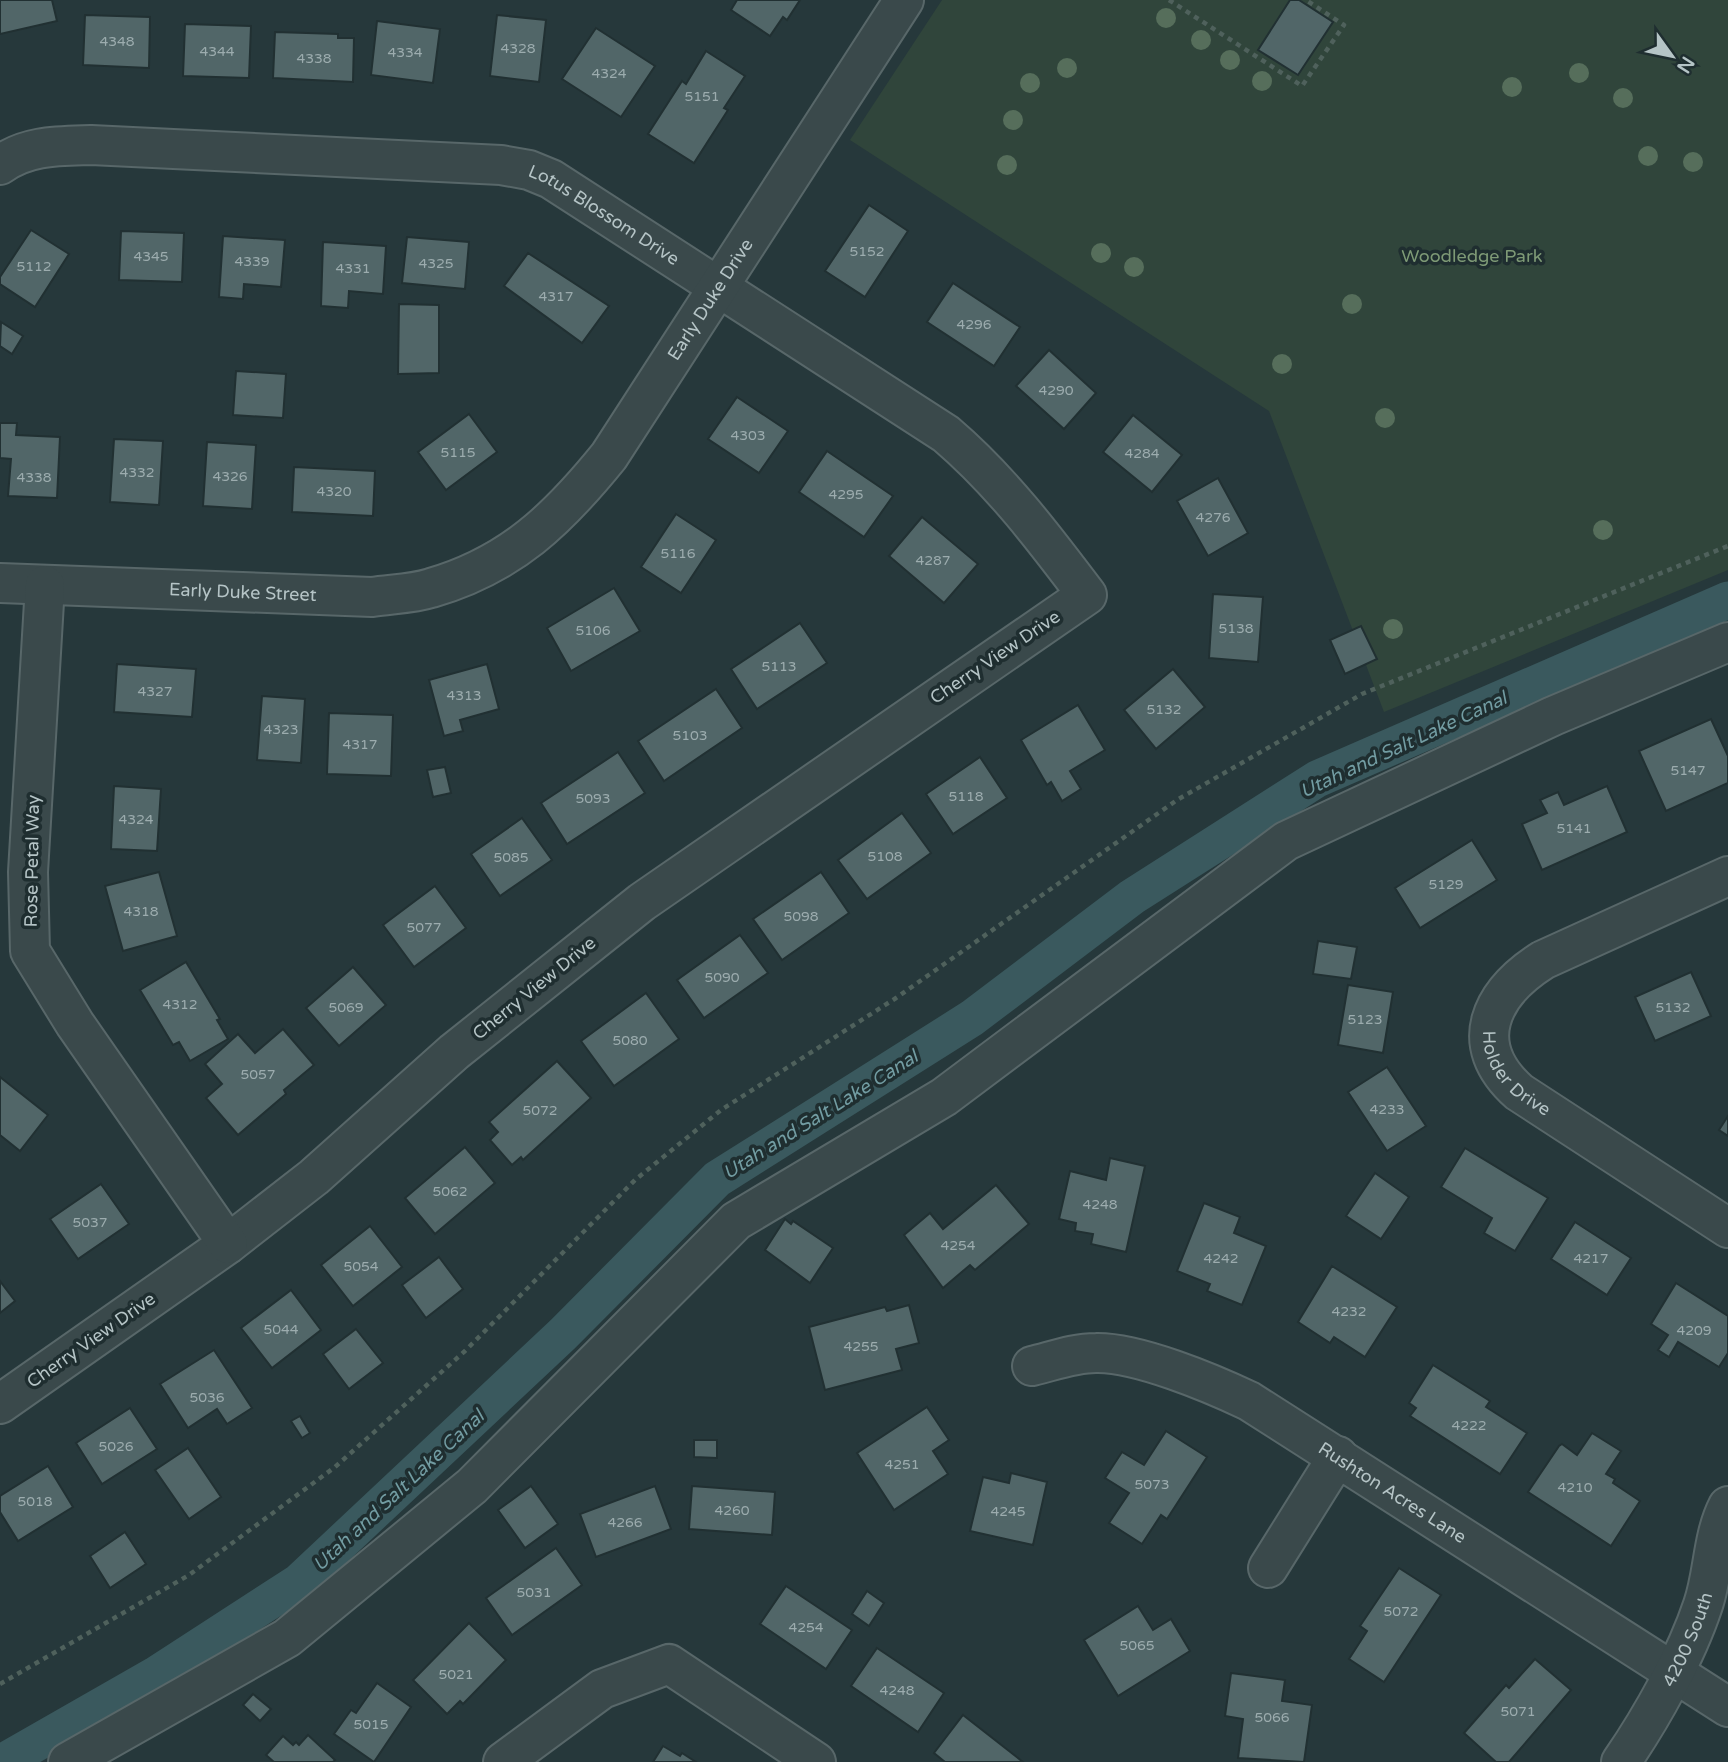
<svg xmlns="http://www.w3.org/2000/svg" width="1728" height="1762" font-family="'Varela Round',sans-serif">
<rect width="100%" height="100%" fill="#26383b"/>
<path fill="#30453b" d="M942,0h786v570l-344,142 -115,-301 -419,-271z"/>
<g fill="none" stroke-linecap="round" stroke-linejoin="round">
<path stroke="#3a595e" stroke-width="37" d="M3,1762l154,-88 142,-92 264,-248 154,-155 255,-161 160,-121 185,-118 411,-179"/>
</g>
<g fill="#516668" stroke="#213032" stroke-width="2">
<path d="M0,0h52l5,21 -57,13z"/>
<path d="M737,0h63l-13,20 -4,-3 -13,19 -39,-26z"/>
<path d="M1290,0h9l34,22 -35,53 -40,-25z"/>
<path d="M85,15l65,2 -1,51 -66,-3z"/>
<path d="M497,15l49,5 -7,62 -49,-6z"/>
<path d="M377,21l63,8 -7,54 -62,-8z"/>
<path d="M185,24l66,2 -2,52 -66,-2z"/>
<path d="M596,28l59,38 -34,51 -59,-38z"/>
<path d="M275,32l63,2v4h16l-1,44 -80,-4z"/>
<path d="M706,51l39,25 -21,32 4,2 -34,53 -46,-29 34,-53 4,3z"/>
<path d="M869,205l39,26 -43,66 -40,-26z"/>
<path d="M31,230l38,24 -34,53 -35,-23v-7z"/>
<path d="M121,231l63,2 -2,49 -63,-2z"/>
<path d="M223,236l62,4 -4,47 -37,-3 -1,15 -24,-2z"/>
<path d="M407,237l62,5 -4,47 -63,-6z"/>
<path d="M323,242l63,4 -3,48 -34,-3 -1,17 -27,-2z"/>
<path d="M528,253l81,53 -27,37 -78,-57z"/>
<path d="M953,283l67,44 -26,39 -67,-44z"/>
<path d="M399,304l40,1v68l-41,1z"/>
<path d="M1,322l22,14 -11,18 -12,-8z"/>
<path d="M1049,350l47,43 -32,36 -48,-43z"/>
<path d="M236,371l50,3 -3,44 -50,-3z"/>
<path d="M737,397l51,34 -29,42 -51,-34z"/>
<path d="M469,414l28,38 -51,38 -28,-38z"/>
<path d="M1133,415l49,40 -30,37 -49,-40z"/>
<path d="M0,423h17l-1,12 44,2 -3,61 -49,-2 3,-37 -11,-1z"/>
<path d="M114,439l49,2 -4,64 -49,-3z"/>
<path d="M207,442l49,3 -4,64 -49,-3z"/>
<path d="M827,451l66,45 -29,41 -65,-45z"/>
<path d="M294,467l81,4 -2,45 -81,-4z"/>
<path d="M1218,478l30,55 -40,23 -31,-55z"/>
<path d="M676,514l40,26 -35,53 -40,-26z"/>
<path d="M922,517l56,47 -34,39 -55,-47z"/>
<path d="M614,588l26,43 -69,40 -24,-43z"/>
<path d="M1213,594l50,3 -5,65 -49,-4z"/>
<path d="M800,623l27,40 -70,46 -26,-40z"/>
<path d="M1361,626l16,33 -32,15 -15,-34z"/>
<path d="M117,664l79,5 -4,48 -78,-5z"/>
<path d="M487,664l12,45 -39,11 3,11 -19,5 -15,-56z"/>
<path d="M1173,669l32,38 -49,42 -32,-39z"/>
<path d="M716,689l26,39 -78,53 -26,-40z"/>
<path d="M262,696l43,3 -4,64 -44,-3z"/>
<path d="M1078,705l27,45 -35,21 11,18 -19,12 -11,-19 -4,3 -26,-45z"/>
<path d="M329,713l64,2 -2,61 -64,-2z"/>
<path d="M1711,719l17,37v27l-62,28 -27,-60z"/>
<path d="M618,752l27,41 -78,51 -26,-41z"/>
<path d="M980,757l27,41 -54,36 -27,-40z"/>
<path d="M445,767l6,26 -18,4 -6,-27z"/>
<path d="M114,786l47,3 -4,62 -46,-2z"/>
<path d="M1607,786l20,46 -85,38 -20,-46 25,-11 -7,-13 18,-8 6,13z"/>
<path d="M902,813l29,40 -64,46 -29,-39z"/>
<path d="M522,818l30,42 -52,36 -29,-42z"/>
<path d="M1472,840l25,40 -77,48 -25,-40z"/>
<path d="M159,872l18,64 -54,15 -18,-65z"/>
<path d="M821,872l28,41 -67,47 -29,-41z"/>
<path d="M435,886l31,42 -52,39 -31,-42z"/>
<path d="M740,935l28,38 -64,45 -27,-38z"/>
<path d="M1318,941l39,6 -6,32 -38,-5z"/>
<path d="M186,962l34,57 -3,1 11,19 -38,22 -11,-19 -6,3 -33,-55z"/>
<path d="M353,967l33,38 -47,41 -33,-38z"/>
<path d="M1691,972l20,44 -56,25 -20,-44z"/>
<path d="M1348,985l45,7 -10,61 -45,-8z"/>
<path d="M646,993l33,46 -65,47 -33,-45z"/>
<path d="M283,1029l31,36 -30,25 2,4 -48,41 -32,-37 16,-14 -17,-20 33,-30 17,19z"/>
<path d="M557,1061l34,37 -68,62 -2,-3 -9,8 -22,-25 8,-8 -9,-10z"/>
<path d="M1387,1067l39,59 -39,25 -39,-59z"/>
<path d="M0,1077l48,38 -28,36 -20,-16z"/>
<path d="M1728,1116v20l-9,-6z"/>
<path d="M465,1147l30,36 -60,51 -30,-36z"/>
<path d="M1465,1148l83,50 -33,53 -31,-18 8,-15 -51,-31z"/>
<path d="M1110,1158l35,8 -19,86 -35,-8 2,-10 -18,-3 1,-8 -17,-4 11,-48 36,9z"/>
<path d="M1375,1173l34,24 -28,42 -35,-23z"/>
<path d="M101,1184l28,40 -51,35 -28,-40z"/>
<path d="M996,1185l33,39 -54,46 -5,-5 -27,23 -39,-53 26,-22 13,16z"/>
<path d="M1204,1203l36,14 -6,16 32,13 -24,59 -35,-14 3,-7 -33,-13z"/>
<path d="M785,1219l6,5 2,-3 40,27 -23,35 -45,-33z"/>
<path d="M1575,1222l56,36 -24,37 -56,-36z"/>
<path d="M370,1226l32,41 -49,39 -32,-41z"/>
<path d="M439,1257l24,32 -37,29 -24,-33z"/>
<path d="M1332,1266l65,41 -32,50 -31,-20 -4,6 -32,-21z"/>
<path d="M0,1281l15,20 -15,12z"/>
<path d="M1676,1283l52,33v37l-9,14 -41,-25 -9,15 -11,-7 10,-15 -17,-11z"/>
<path d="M291,1290l30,40 -49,38 -31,-40z"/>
<path d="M909,1305l10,38 -23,6 6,21 -77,20 -16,-63 76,-20 2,4z"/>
<path d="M356,1329l27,34 -34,26 -26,-35z"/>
<path d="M214,1350l38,58 -25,16 -10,-15 -29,19 -28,-44z"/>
<path d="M1433,1365l57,36 -4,6 41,26 -27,41 -90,-58 6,-8 -7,-5z"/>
<path d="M927,1407l22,33 -16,11 15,23 -54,36 -37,-57z"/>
<path d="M130,1408l27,41 -55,35 -26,-41z"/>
<path d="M300,1416l10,17 -8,5 -11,-17z"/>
<path d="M1166,1431l41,26 -40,62 -6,-4 -19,29 -33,-21 20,-30 -24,-15 17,-26 22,13z"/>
<path d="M1592,1433l29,18 -15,23 9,5 -2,4 27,18 -29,45 -83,-54 31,-46 3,-2 15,11z"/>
<path d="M694,1440h23v18l-23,-1z"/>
<path d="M188,1448l33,49 -32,22 -34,-49z"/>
<path d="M48,1466l25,41 -55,34 -18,-29v-16z"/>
<path d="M1011,1473l36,9 -14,63 -63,-14 13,-54 26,6z"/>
<path d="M531,1486l27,38 -33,24 -27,-38z"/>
<path d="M655,1486l16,43 -75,28 -16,-43z"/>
<path d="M692,1486l83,6 -3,43 -83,-6z"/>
<path d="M125,1532l21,32 -36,24 -20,-32z"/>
<path d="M556,1548l26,37 -70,50 -26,-37z"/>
<path d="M1399,1568l42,27 -57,87 -35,-23 18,-28 -7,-5z"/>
<path d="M786,1586l66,44 -26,39 -66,-45z"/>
<path d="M867,1591l17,12 -15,23 -17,-12z"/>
<path d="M1138,1606l15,24 18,-11 19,32 -72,45 -34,-56z"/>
<path d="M469,1623l37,37 -43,44 -3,-3 -13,13 -34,-34z"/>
<path d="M877,1648l67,45 -26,39 -67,-46z"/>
<path d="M1535,1659l36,31 -62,72h-13l-32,-29 42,-48 3,3z"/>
<path d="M1231,1673l54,7 -3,21 30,4 -8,57 -66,-4 5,-39 -18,-3z"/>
<path d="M377,1683l34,24 -37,55 -40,-28 17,-24 5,3z"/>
<path d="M253,1694l18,15 -11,12 -17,-16z"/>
<path d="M963,1715l60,47h-78l-11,-9z"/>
<path d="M308,1735l27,25 -2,2h-59l-8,-7 17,-19 10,9 3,-3 3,3z"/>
<path d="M663,1746l17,10 2,-3 14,9h-43z"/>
</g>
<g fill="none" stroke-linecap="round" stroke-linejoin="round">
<defs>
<g id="minor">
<path id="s1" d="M0,165c27,-20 59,-19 91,-20l410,20 28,5 22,9 395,255c55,47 98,104 141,161l-445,307 -188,150 -140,125 -86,67 -228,160"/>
<path id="s2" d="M0,583l372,14c19,-3 40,-3 59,-9 80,-23 127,-69 178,-132l295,-456"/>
<path d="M45,585l-17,287 2,79 45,73 153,220"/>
<path id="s3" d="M1728,876l-185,84c-52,33 -78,84 -24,132l209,136"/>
<path id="s4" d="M1032,1366c21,-5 42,-13 64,-13 41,-1 115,30 153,48l479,306"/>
<path d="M1268,1568l70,-112"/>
<path d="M68,1762l219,-124 185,-152 264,-265 208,-124 342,-256 267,-125 175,-74"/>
<path d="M503,1762l99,-73 67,-25 147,98"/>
<path id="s5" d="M1621,1762c31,-45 65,-106 82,-157 11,-32 9,-68 25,-99"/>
</g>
</defs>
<use href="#minor" stroke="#586769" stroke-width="42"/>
<g stroke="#4f615c" stroke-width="4.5" stroke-dasharray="5 5" stroke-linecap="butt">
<path d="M1169,0l133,86 42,-61 -38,-25"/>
<path d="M0,1684l189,-109 146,-108 130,-116 170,-171 86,-70 175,-112 281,-198 185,-106 366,-148"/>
</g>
<use href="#minor" stroke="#3a494b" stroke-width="38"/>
</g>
<g fill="#566e5b">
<circle cx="1166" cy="18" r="10"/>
<circle cx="1201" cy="40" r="10"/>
<circle cx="1230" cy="60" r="10"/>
<circle cx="1067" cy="68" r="10"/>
<circle cx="1579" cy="73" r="10"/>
<circle cx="1262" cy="81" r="10"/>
<circle cx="1030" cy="83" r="10"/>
<circle cx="1512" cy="87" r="10"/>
<circle cx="1623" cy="98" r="10"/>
<circle cx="1013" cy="120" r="10"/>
<circle cx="1648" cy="156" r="10"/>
<circle cx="1693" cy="162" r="10"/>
<circle cx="1007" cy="165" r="10"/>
<circle cx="1101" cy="253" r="10"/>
<circle cx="1134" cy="267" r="10"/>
<circle cx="1352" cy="304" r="10"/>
<circle cx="1282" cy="364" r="10"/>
<circle cx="1385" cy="418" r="10"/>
<circle cx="1603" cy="530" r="10"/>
<circle cx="1393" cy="629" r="10"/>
</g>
<g text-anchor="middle" stroke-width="7" stroke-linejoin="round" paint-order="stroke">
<g font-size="14" fill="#9cacae">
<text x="117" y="46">4348</text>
<text x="518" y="53">4328</text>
<text x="217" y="56">4344</text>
<text x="405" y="57">4334</text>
<text x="314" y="63">4338</text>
<text x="609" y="78">4324</text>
<text x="702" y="101">5151</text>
<text x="867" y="256">5152</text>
<text x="151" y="261">4345</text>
<text x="252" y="266">4339</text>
<text x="436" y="268">4325</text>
<text x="34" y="271">5112</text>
<text x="353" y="273">4331</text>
<text x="556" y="301">4317</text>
<text x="974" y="329">4296</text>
<text x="1056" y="395">4290</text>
<text x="748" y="440">4303</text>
<text x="458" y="457">5115</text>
<text x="1142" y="458">4284</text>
<text x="137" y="477">4332</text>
<text x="230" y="481">4326</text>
<text x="34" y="482">4338</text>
<text x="334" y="496">4320</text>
<text x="846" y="499">4295</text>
<text x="1213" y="522">4276</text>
<text x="678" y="558">5116</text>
<text x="933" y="565">4287</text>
<text x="1236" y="633">5138</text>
<text x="593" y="635">5106</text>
<text x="779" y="671">5113</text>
<text x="155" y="696">4327</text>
<text x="464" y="700">4313</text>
<text x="1164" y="714">5132</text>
<text x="281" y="734">4323</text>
<text x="690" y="740">5103</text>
<text x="360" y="749">4317</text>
<text x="1688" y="775">5147</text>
<text x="966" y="801">5118</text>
<text x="593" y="803">5093</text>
<text x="136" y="824">4324</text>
<text x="1574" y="833">5141</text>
<text x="885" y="861">5108</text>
<text x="511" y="862">5085</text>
<text x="1446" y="889">5129</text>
<text x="141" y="916">4318</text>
<text x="801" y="921">5098</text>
<text x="424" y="932">5077</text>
<text x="722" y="982">5090</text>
<text x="180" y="1009">4312</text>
<text x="346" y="1012">5069</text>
<text x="1673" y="1012">5132</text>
<text x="1365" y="1024">5123</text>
<text x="630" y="1045">5080</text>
<text x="258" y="1079">5057</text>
<text x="1387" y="1114">4233</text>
<text x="540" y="1115">5072</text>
<text x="450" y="1196">5062</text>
<text x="1100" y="1209">4248</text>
<text x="90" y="1227">5037</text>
<text x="958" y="1250">4254</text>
<text x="1221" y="1263">4242</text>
<text x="1591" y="1263">4217</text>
<text x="361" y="1271">5054</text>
<text x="1349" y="1316">4232</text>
<text x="281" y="1334">5044</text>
<text x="1694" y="1335">4209</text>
<text x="861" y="1351">4255</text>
<text x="207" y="1402">5036</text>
<text x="1469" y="1430">4222</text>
<text x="116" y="1451">5026</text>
<text x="902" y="1469">4251</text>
<text x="1152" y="1489">5073</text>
<text x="1575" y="1492">4210</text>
<text x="35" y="1506">5018</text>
<text x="732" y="1515">4260</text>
<text x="1008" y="1516">4245</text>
<text x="625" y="1527">4266</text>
<text x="534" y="1597">5031</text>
<text x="1401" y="1616">5072</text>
<text x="806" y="1632">4254</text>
<text x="1137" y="1650">5065</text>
<text x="456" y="1679">5021</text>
<text x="897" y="1695">4248</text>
<text x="1518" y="1716">5071</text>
<text x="1272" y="1722">5066</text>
<text x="371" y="1729">5015</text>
</g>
<g font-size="18" fill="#b5c4c6" stroke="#1f2e30">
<text dy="6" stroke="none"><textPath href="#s1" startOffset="621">Lotus Blossom Drive</textPath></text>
<text dy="6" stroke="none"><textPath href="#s2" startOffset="844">Early Duke Drive</textPath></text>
<text dy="6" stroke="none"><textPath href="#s2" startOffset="243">Early Duke Street</textPath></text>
<text transform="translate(995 657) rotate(-34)" y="6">Cherry View Drive</text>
<text transform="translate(32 861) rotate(-89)" y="6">Rose Petal Way</text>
<text transform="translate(534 988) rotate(-39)" y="6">Cherry View Drive</text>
<text dy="6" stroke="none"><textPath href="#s3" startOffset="348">Holder Drive</textPath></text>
<text transform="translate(91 1340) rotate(-35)" y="6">Cherry View Drive</text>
<text dy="6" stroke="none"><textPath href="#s4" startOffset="397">Rushton Acres Lane</textPath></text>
<text dy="6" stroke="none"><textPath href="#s5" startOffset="140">4200 South</textPath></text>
</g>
<g font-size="18" fill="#7e9a76" stroke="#1f2e30">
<text x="1472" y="262">Woodledge Park</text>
</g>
<g font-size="19" font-style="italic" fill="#729ca2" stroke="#1f2e30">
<text transform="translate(1403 744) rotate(-25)" y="7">Utah and Salt Lake Canal</text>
<text transform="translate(820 1114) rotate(-32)" y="7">Utah and Salt Lake Canal</text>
<text transform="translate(398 1490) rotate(-43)" y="7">Utah and Salt Lake Canal</text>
</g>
</g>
<g transform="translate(1672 56) rotate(123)" stroke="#1f2e30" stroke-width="5" paint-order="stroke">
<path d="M0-5L12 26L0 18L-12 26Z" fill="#b5c4c6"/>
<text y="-10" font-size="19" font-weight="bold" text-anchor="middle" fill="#b5c4c6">N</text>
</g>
</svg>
